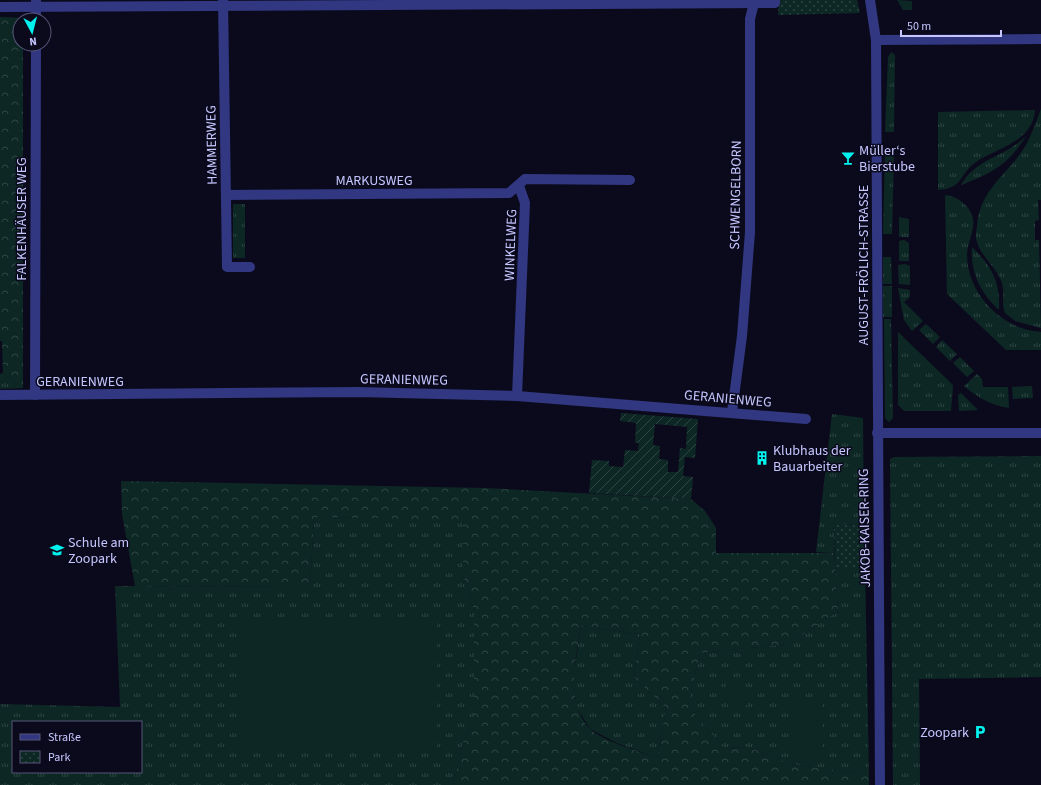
<svg xmlns="http://www.w3.org/2000/svg" width="1041" height="785" font-family="'Source Sans 3',sans-serif">
<defs>
<pattern id="grass-tufts" width="24" height="20" patternUnits="userSpaceOnUse"><rect width="24" height="20" fill="#0d2824"/><path d="M3 7l-1-3M5 7V3M7 7l1-3M15 17l-1-3M17 17v-4M19 17l1-3" fill="none" stroke="#2f4645"/></pattern>
<pattern id="forest-crowns" width="20" height="18" patternUnits="userSpaceOnUse"><rect width="20" height="18" fill="#0d2824"/><path d="M2 6a3 3 0 1 1 6 0M12 15a3 3 0 1 1 6 0" fill="none" stroke="#2f4645"/></pattern>
<pattern id="park-dots" width="8" height="8" patternUnits="userSpaceOnUse"><rect width="8" height="8" fill="#0d2824"/><path d="M2 2h.1M6 6h.1" fill="none" stroke="#2f4645" stroke-width="1.8" stroke-linecap="round"/></pattern>
<pattern id="garden-furrows" width="10" height="10" patternUnits="userSpaceOnUse"><rect width="10" height="10" fill="#0d2824"/><path d="M-1 1l2-2M0 10L10 0M9 11l2-2" fill="none" stroke="#2f4645"/></pattern>
</defs>
<rect width="100%" height="100%" fill="#0b0a1d"/>
<g fill="url(#grass-tufts)" fill-rule="evenodd">
<path d="M897,0l15,1v9h-9z"/>
<path d="M891,52l4,3 -1,77h-9l3,-75z"/>
<path d="M1041,109v91h-3l1,20 -4,1v19h4l2,88 -26,-7 -10,-8c-4,-9 0,-20 -3,-30 -5,-15 -22,-28 -25,-41 -2,-5 -1,-10 0,-15 2,-38 31,-52 49,-82 6,-11 10,-24 15,-36z"/>
<path d="M1035,110c-2,32 -39,38 -59,52 -18,13 -12,26 -38,28v-78z"/>
<path d="M1026,136c-18,29 -34,37 -65,49 15,-27 45,-28 65,-49z"/>
<path d="M885,154h9l-2,80h-9z"/>
<path d="M945,195c12,1 26,11 28,24 2,12 -6,24 -6,36 0,39 36,75 74,77v18h-35l-59,-56z"/>
<rect x="233" y="204" width="12" height="54"/>
<path d="M899,217l10,2v18h-10z"/>
<path d="M904,240l5,3v18h-10v-20z"/>
<path d="M972,247c20,20 28,34 27,63 -18,-16 -29,-38 -27,-63z"/>
<path d="M883,257h8l1,27h-9z"/>
<path d="M905,264l5,2v19l-11,-1 -1,-19z"/>
<rect x="883" y="286" width="9" height="31"/>
<path d="M898,288l12,2v7l-6,5 19,19 -11,10 -8,-11z"/>
<path d="M884,319h7l2,99 -4,4 -4,-4z"/>
<path d="M926,324l14,13 -7,7 -14,-14z"/>
<path d="M898,332l55,53 -2,26h-47l-6,-6z"/>
<path d="M942,340l15,14 -7,7 -14,-14z"/>
<path d="M960,357l14,14 -7,6 -14,-14z"/>
<path d="M3,373l20,15 -23,1v-15z"/>
<path d="M977,374l5,5 1,8h25l1,21c-18,-3 -31,-10 -45,-22z"/>
<path d="M1032,386l1,12 -20,1 -1,-12z"/>
<path d="M961,393l17,17 -19,1 -1,-16z"/>
<path d="M832,414l31,4 1,106 -30,1v28l-18,-1z"/>
<path d="M1041,456v221l-122,2 1,106h-27l-3,-326 4,-2z"/>
<path d="M314,517l149,2v56l11,36v110l-11,21 -10,43h-453v-81l120,3 -5,-121 195,1zM13,722h128v50h-128z"/>
<path d="M835,568h30l4,207 -78,-11 -40,-16 -28,-1 -35,-41 12,-53 88,-9 50,-33z"/>
<path d="M581,626l59,8 -6,43 32,31 -9,50 -40,-15 -27,-14 -13,-21 -4,-29z"/>
</g>
<g fill="url(#forest-crowns)" fill-rule="evenodd">
<path d="M0,17l23,1v2h-3v24h3v344l-20,-15 -1,-32h-2z"/>
<path d="M121,481l364,7 206,11 14,12 11,17v25h118l4,58 -50,33 -88,9 -12,53 35,41 28,1 40,16 78,11v10h-416l10,-43 11,-21v-110l-11,-36v-55l-149,-3 -4,70 -175,-1 -13,-72zM581,626l59,8 -6,43 32,31 -9,50c-16,-6 -56,-18 -67,-29 -25,-25 -14,-72 -9,-103z"/>
</g>
<g fill="url(#park-dots)">
<path d="M779,0h78l3,13 -82,2z"/>
<path d="M864,524l1,44h-30l-1,-43z"/>
</g>
<path fill="url(#garden-furrows)" fill-rule="evenodd" d="M621,413l77,6 -3,39 -10,-1 -2,19 10,1 -2,22 -102,-6 3,-33 17,1v5l14,1 2,-17 13,1 1,-8h-4l1,-20 -16,-2zM655,424l32,3 -1,22 -6,-1 -2,24h-10v-12l-9,-1 1,-13 -7,-1z"/>
<g fill="#0d2824">
<path d="M437,618v134l-199,1v-133z"/>
<path d="M745,676l3,29 -20,2 -3,-29z"/>
<rect x="791" y="700" width="31" height="62"/>
</g>
<g fill="none" stroke-linecap="round" stroke-linejoin="round">
<g stroke="#313780" stroke-width="10">
<path d="M36,0v20"/>
<path d="M223,0l4,267h23"/>
<path d="M870,0l6,40 4,745"/>
<path d="M0,7l775,-4v-3"/>
<path d="M876,40l165,-1"/>
<path d="M226,195l283,-2 16,-14 105,1"/>
<path d="M0,395l358,-3 159,4 289,23"/>
<path d="M35,395l1,-351"/>
<path d="M517,396l8,-193 -6,-17"/>
<path d="M732,412l10,-76 8,-104v-213l4,-16"/>
<path d="M877,433h164"/>
</g>
</g>
<defs>
<symbol id="bar-bare" viewBox="-9 -9 18 18"><path d="M-6-5H6L.8 .8V4.5H3.5V6h-7V4.5H-.8V.8Z" fill="#00f1ee" stroke="#0b0a1d" stroke-width="2.5" paint-order="stroke"/></symbol>
<symbol id="building-bare" viewBox="-9 -9 18 18"><path d="M-4-6H4V6H1V3H-1V6H-4ZM-2.5-4.3h1.7v1.8h-1.7ZM.8-4.3h1.7v1.8H.8ZM-2.5-1h1.7V.8h-1.7ZM.8-1h1.7V.8H.8Z" fill="#00f1ee" stroke="#0b0a1d" stroke-width="2.5" paint-order="stroke"/></symbol>
<symbol id="school-bare" viewBox="-9 -9 18 18"><path d="M0-5L7-2L0 1L-7-2ZM-4 1L0 2.5L4 1V4Q0 6-4 4Z" fill="#00f1ee" stroke="#0b0a1d" stroke-width="2.5" paint-order="stroke"/></symbol>
<symbol id="parking-bare" viewBox="-9 -9 18 18"><path d="M-3.5-5.5H1a3.5 3.5 0 0 1 0 7H-1V5.5H-3.5ZM-1-3.4V-.6H.8a1.4 1.4 0 0 0 0-2.8Z" fill="#00f1ee" stroke="#0b0a1d" stroke-width="2.5" paint-order="stroke"/></symbol>
</defs>
<g fill-rule="evenodd">
<use href="#bar-bare" x="838" y="148" width="20" height="20"/>
<use href="#building-bare" x="752" y="448" width="20" height="20"/>
<use href="#school-bare" x="47" y="540" width="20" height="20"/>
<use href="#parking-bare" x="970" y="722" width="20" height="20"/>
</g>
<g text-anchor="middle" stroke-width="3" stroke-linejoin="round" paint-order="stroke">
<g font-size="14" fill="#c6c6ff" stroke="#0b0a1d">
<text transform="translate(211 145) rotate(-91)" y="5">HAMMERWEG</text>
<text x="374" y="185">MARKUSWEG</text>
<text transform="translate(735 195) rotate(-89)" y="5">SCHWENGELBORN</text>
<text transform="translate(21 219) rotate(-90)" y="5">FALKENHÄUSER WEG</text>
<text transform="translate(510 245) rotate(-88)" y="5">WINKELWEG</text>
<text transform="translate(863 265) rotate(-90)" y="5">AUGUST-FRÖLICH-STRASSE</text>
<text transform="translate(404 379) rotate(1)" y="5">GERANIENWEG</text>
<text x="80" y="386">GERANIENWEG</text>
<text transform="translate(728 398) rotate(5)" y="5">GERANIENWEG</text>
<text transform="translate(864 528) rotate(-91)" y="5">JAKOB-KAISER-RING</text>
</g>
<g font-size="14" fill="#c6c6ff" stroke="#0b0a1d" text-anchor="start">
<text x="859" y="155">Müller‘s<tspan x="859" dy="16">Bierstube</tspan></text>
<text x="773" y="455">Klubhaus der<tspan x="773" dy="16">Bauarbeiter</tspan></text>
<text x="68" y="547">Schule am<tspan x="68" dy="16">Zoopark</tspan></text>
<text x="969" y="737" text-anchor="end">Zoopark</text>
</g>
</g>
<rect x="12" y="721" width="130" height="52" fill="#0b0a1d" stroke="#565577"/>
<rect x="20" y="734" width="20" height="6" fill="#313780" stroke="#565577"/>
<text x="48" y="741" font-size="12" fill="#c6c6ff">Straße</text>
<rect x="20" y="751" width="20" height="12" fill="url(#park-dots)" stroke="#565577"/>
<text x="48" y="761" font-size="12" fill="#c6c6ff">Park</text>
<g transform="translate(32 32) rotate(173)"><circle r="19" fill="#0b0a1d" stroke="#565577"/>
<path d="M0-3L7 15L0 10L-7 15Z" fill="#00f1ee"/>
<text y="-6" font-size="11" font-weight="bold" text-anchor="middle" fill="#c6c6ff">N</text>
</g>
<path d="M901 30v6h100v-6" fill="none" stroke="#c6c6ff" stroke-width="2"/>
<text x="907" y="30" font-size="12" fill="#c6c6ff" stroke="#0b0a1d" stroke-width="3" paint-order="stroke">50 m</text>
</svg>
